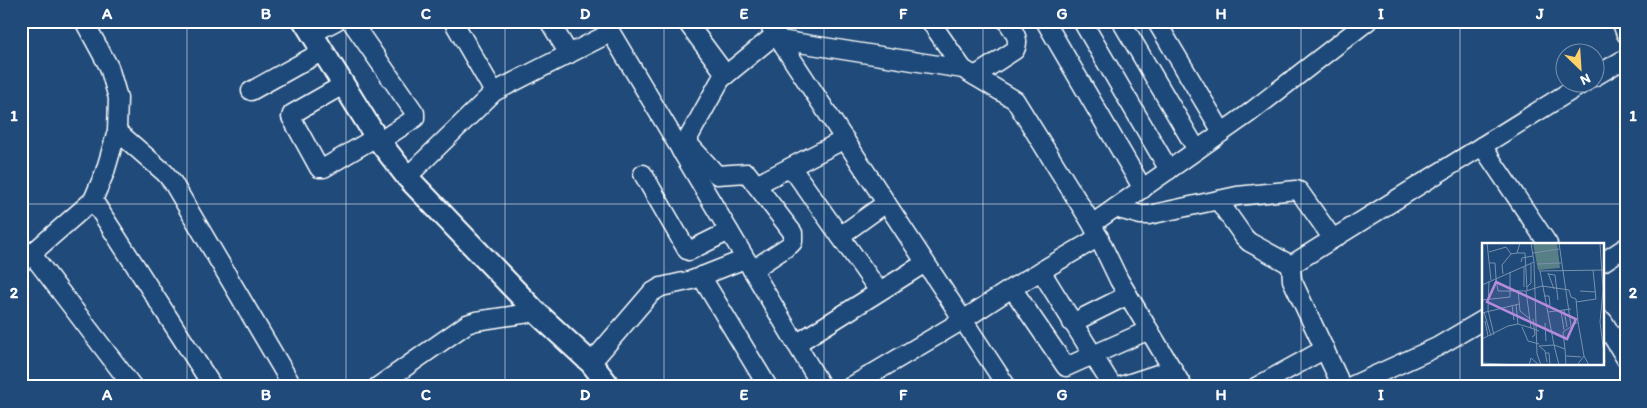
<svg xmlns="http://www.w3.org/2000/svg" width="1647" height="408" font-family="Itim,sans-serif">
<rect width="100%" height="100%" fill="#1f4a7a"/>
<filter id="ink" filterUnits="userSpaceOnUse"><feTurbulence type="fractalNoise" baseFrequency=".02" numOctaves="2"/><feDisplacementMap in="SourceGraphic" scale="10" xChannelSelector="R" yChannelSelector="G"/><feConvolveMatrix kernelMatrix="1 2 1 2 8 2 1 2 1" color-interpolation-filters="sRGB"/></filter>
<g filter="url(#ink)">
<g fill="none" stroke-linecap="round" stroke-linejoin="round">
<defs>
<g id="minor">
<path d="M351,21l64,92v5l-35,23"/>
<path d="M453,21l41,71"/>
<path d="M549,21l20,33"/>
<path d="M604,21l218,366"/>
<path d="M686,21l40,54"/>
<path d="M767,21l240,366"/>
<path d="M930,21l33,48"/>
<path d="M1045,21l98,168"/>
<path d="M1082,21l87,149"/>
<path d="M1121,21l76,129"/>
<path d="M1156,21l66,111"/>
<path d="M1621,21l5,13"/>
<path d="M313,33l23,-12"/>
<path d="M780,40l183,29 52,31 77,124 27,56 64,107"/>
<path d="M975,76l40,-26c6,-11 -2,-19 -8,-29"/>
<path d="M1594,77l32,-19"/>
<path d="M343,85l-51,29 -1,3 28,51h5l52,-31"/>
<path d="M251,91l72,-40"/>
<path d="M117,131l48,42 8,10 120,204"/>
<path d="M686,141l31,34 30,-2 46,60v9l-3,3 -38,25"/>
<path d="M1482,146l66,98"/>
<path d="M681,151l40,-72 55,-45"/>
<path d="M791,167l88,124"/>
<path d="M643,174l44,76 2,1 40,-20"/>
<path d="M407,177l87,-85 116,-59"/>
<path d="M756,185l89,-46"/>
<path d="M93,200l120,187"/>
<path d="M1218,200l26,37 5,5 42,23"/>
<path d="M1115,208l26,7h8l88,-19 59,-6 3,1 34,48"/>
<path d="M1092,224l156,-110 120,-93"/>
<path d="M840,236l46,-33"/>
<path d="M31,253l102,134"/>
<path d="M1603,262l23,-15"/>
<path d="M21,263l72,-63 12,-28 12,-41 1,-33 -9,-31 -25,-46"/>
<path d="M1041,271l70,113 3,3"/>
<path d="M701,276l67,111"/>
<path d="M1012,288l54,79 83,-37"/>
<path d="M1603,321l23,38"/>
<path d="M1072,323l56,-28"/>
<path d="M796,344l129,-81"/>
<path d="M591,363l60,-70 10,-6 31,-7 53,-21"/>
<path d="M377,387l90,-63 9,-3 60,-9"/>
<path d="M850,387l113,-67 49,-32 87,-51"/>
<path d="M1118,387l55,-18"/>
<path d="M1256,387l69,-38"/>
<path d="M1336,387l2,-9 -46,-98 -1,-15 294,-183"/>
<path d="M1349,387l88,-40 46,-27"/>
</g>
<path id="tertiary" d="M304,21l72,116 31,40 129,135 55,51 19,24"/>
</defs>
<use href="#minor" stroke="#fff" stroke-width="21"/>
<use href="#tertiary" stroke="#fff" stroke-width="25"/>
<use href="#minor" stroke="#1f4a7a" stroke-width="18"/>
<use href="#tertiary" stroke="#1f4a7a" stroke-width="21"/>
</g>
</g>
<path fill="none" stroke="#fff" stroke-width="1" stroke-opacity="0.55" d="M187,21v366M346,21v366M505,21v366M664,21v366M824,21v366M983,21v366M1142,21v366M1301,21v366M1460,21v366M21,204h1605"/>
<g transform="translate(1482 243)">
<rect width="122" height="122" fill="#1f4a7a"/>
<path d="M51,0h24l3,25 -22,2z" fill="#577f86"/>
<path fill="none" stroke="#7992af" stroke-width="1" d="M5,0l4,37M77,0l12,83M118,0l3,47 -3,32 5,40M7,9l17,-5 5,7M35,10h8l2,37M51,10l26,-4M39,19l1,-4 11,-2M52,19l3,92 4,11M7,20h6l1,15M55,21l24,-1M42,24v20M57,28l66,-1M58,28l14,74 11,4 1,16M66,30l6,16M21,31l-1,-9 9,-11 6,-1 3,-10M66,31l7,1 3,25M14,35l2,13h28l16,-5 27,4 2,7 5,2 2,23 -15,10 2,17M7,38l-1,29 6,25M0,42l52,-23 -3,-19M45,44l4,-4v-19M36,47l2,21 10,8M44,48l5,37 8,3M98,48l15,1M62,53h5l1,9 -4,1M0,57l28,-3v-25M94,59l20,-3 -3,-29M34,61l2,20M30,62l2,15M82,67l3,17M79,68l3,19M2,69l7,24M66,69l23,-3M0,70l37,-9M3,78l3,15M96,79l6,34M63,80l1,18M40,84l6,14 11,3M50,94l3,-2 -2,-16M0,96l26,-13 10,-2 13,4M57,103l15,-1 5,20M57,103l6,5 2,11M64,110h3l1,12M84,113l15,1M0,120l37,2M47,122l2,-7 7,6M95,122l7,-9 5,9"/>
<path fill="#b68bdc" fill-opacity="0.15" stroke="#b68bdc" stroke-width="2.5" d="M14,39l80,37 -9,20 -80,-37z"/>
<rect width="122" height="122" fill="none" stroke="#fff" stroke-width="2.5"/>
</g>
<rect width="1647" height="408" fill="none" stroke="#1f4a7a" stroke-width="55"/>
<g transform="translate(1580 68) rotate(155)"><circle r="24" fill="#1f4a7a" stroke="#7992af"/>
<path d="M0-4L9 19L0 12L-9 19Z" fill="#ffd166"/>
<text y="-8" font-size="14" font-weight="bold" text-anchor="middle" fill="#ffffff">N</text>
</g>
<rect x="28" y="28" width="1592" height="352" fill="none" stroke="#fff" stroke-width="2"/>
<g font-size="16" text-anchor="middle" font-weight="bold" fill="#fff">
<text x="107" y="19">A</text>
<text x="266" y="19">B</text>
<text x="426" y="19">C</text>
<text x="585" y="19">D</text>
<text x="744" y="19">E</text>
<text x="903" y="19">F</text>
<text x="1062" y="19">G</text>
<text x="1221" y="19">H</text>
<text x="1381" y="19">I</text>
<text x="1540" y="19">J</text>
<text x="14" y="121">1</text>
<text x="1633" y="121">1</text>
<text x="14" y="298">2</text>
<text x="1633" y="298">2</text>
<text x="107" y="400">A</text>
<text x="266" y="400">B</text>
<text x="426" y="400">C</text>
<text x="585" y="400">D</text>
<text x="744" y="400">E</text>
<text x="903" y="400">F</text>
<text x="1062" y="400">G</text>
<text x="1221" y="400">H</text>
<text x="1381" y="400">I</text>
<text x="1540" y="400">J</text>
</g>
</svg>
